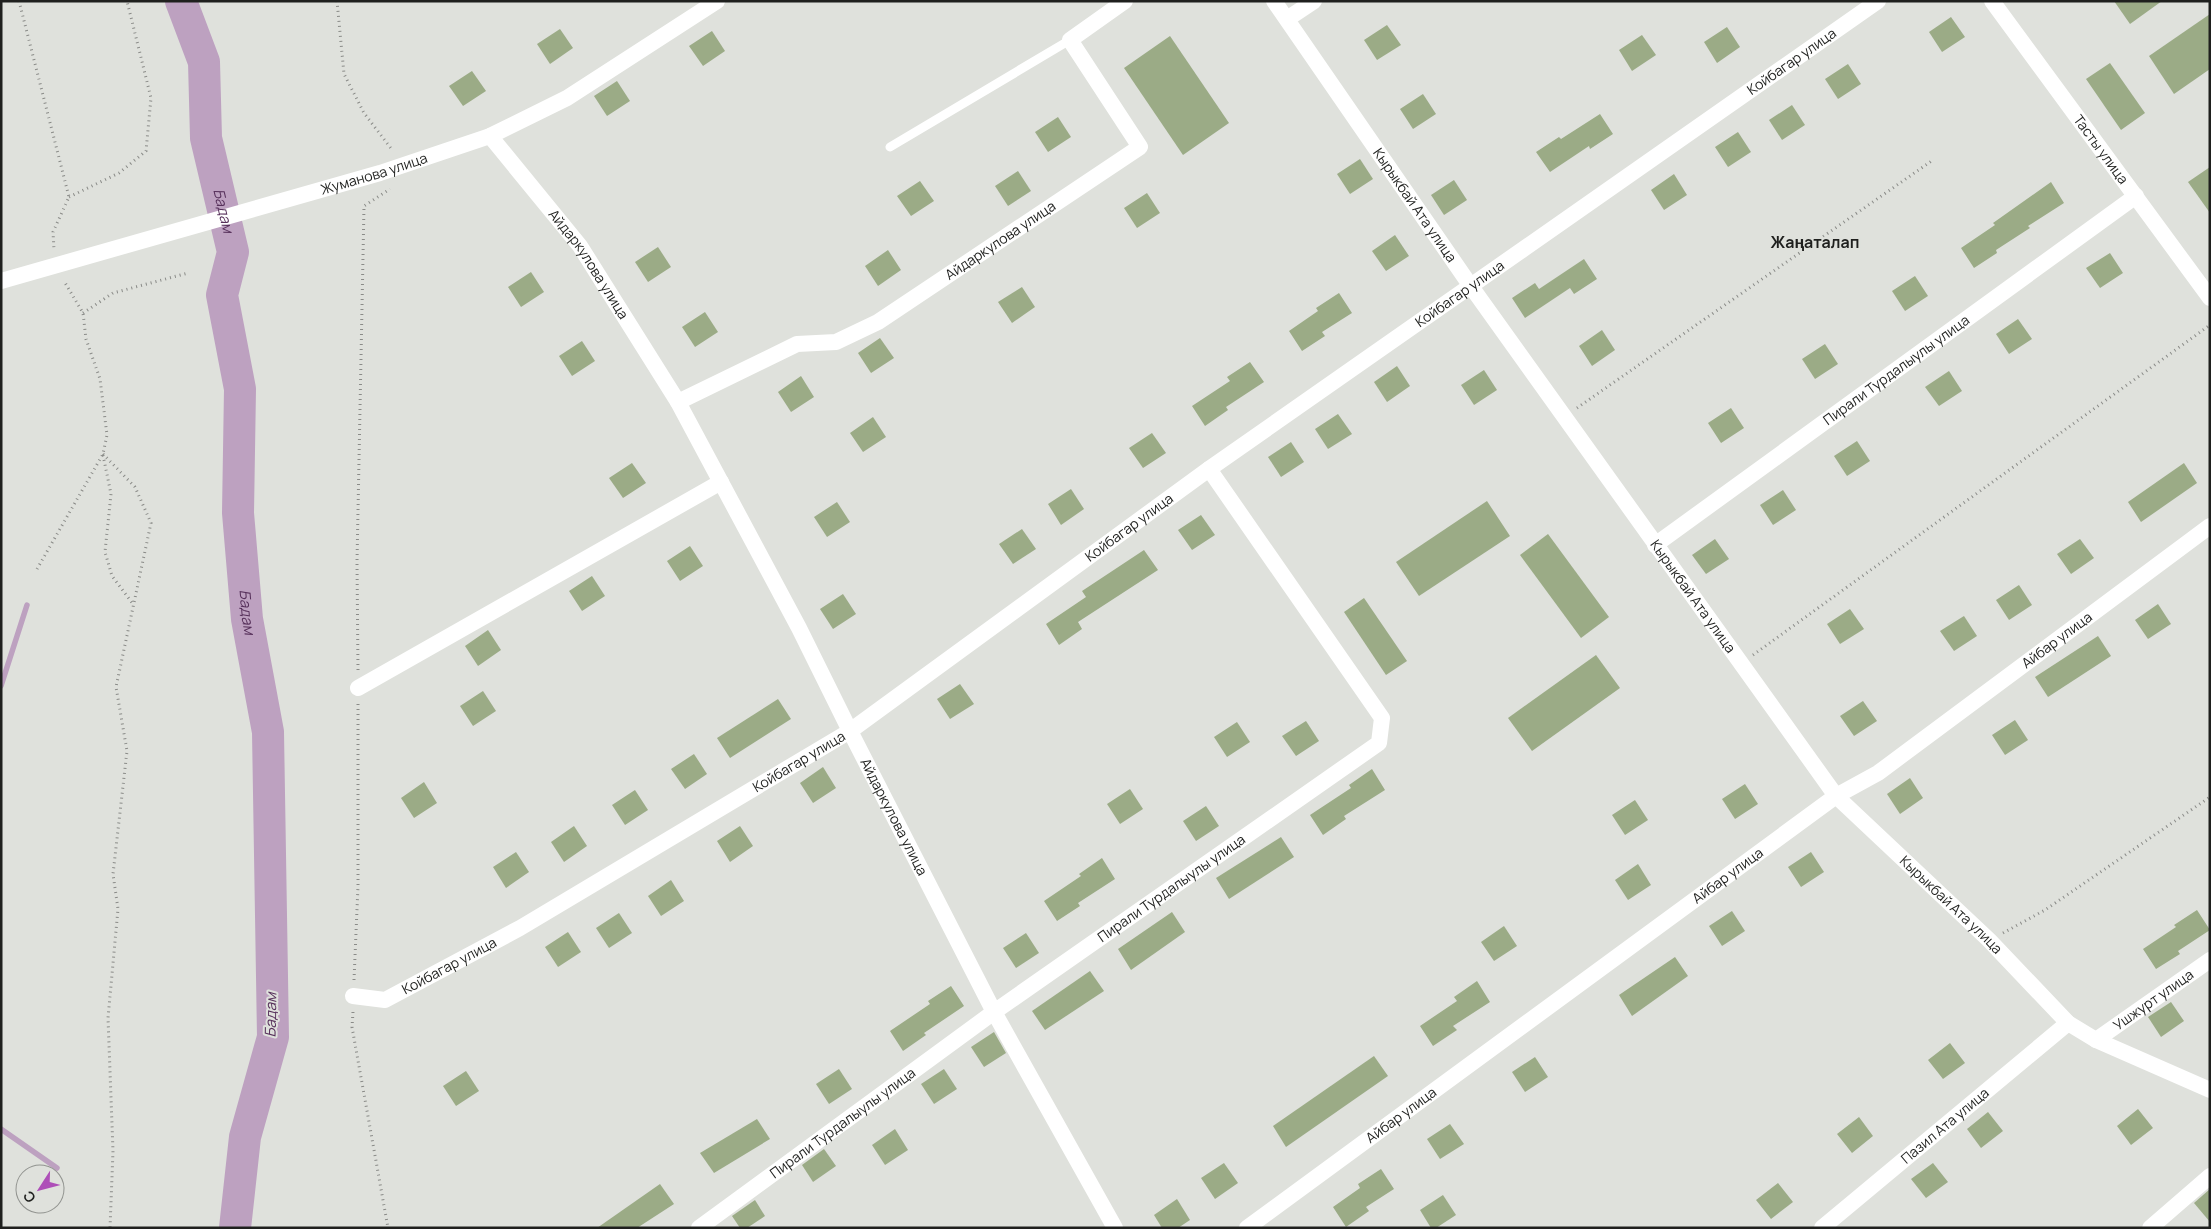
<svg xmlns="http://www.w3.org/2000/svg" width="2211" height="1229" font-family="Manrope,sans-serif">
<rect width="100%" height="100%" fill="#dfe1dc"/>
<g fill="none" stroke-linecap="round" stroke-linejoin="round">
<g stroke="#bda1c0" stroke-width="5.5">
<path d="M1,686l26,-81"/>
<path d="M1,1129l56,39"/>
</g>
<path stroke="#bda1c0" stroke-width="32" id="s1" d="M181,1l23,61 2,76 27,114 -11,43 18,94 -2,124 9,106 21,113 5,305 -28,100 -10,91"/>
</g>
<g fill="#9bab86">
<path d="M2114,1h48l-32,23z"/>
<path d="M2210,14v55l-36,25 -25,-38z"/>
<path d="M1951,17l14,20 -23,15 -13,-20z"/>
<path d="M1387,25l14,20 -24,15 -13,-20z"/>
<path d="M1727,27l13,20 -23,16 -13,-21z"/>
<path d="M560,29l13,19 -23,16 -13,-20z"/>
<path d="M712,31l13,20 -22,15 -14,-20z"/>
<path d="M1642,35l14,20 -24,16 -13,-21z"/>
<path d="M1170,36l59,87 -46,32 -59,-87z"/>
<path d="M2110,63l35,50 -24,17 -35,-51z"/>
<path d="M1848,64l13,20 -23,15 -13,-20z"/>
<path d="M472,71l14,20 -23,15 -14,-20z"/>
<path d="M617,81l13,20 -23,15 -13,-20z"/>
<path d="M1423,94l13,20 -23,15 -13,-20z"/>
<path d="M1792,105l13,20 -23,15 -13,-20z"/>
<path d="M1600,114l13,20 -23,15 -1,-3 -39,26 -14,-20 23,-15 2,2z"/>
<path d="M1058,117l13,20 -23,15 -13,-20z"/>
<path d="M1738,132l13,20 -23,15 -13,-20z"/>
<path d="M1360,159l13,20 -23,15 -13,-20z"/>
<path d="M2210,167v46l-22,-31z"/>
<path d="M1018,171l13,20 -23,15 -13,-20z"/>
<path d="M1674,174l13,21 -23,15 -13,-20z"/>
<path d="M1454,180l13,20 -23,15 -13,-20z"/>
<path d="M920,181l14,20 -23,15 -14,-20z"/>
<path d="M2051,182l13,21 -36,23 2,2 -34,22 1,3 -23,15 -13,-20 34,-23 -2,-2z"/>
<path d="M1147,193l13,20 -23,15 -13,-20z"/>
<path d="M1395,235l14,21 -23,15 -14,-20z"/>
<path d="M658,247l13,20 -23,15 -13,-20z"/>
<path d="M888,250l13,20 -23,16 -13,-20z"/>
<path d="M2110,253l13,20 -23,15 -14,-20z"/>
<path d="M1584,259l13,20 -23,15 -4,-6 -45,30 -13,-20 23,-15 4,6z"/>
<path d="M531,272l13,20 -23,15 -13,-20z"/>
<path d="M1915,276l13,20 -23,15 -13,-20z"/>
<path d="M1022,287l13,20 -23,16 -14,-21z"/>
<path d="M1339,293l13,20 -30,19 3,4 -23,15 -13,-20 29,-20 -2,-3z"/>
<path d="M705,312l13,20 -23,15 -13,-20z"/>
<path d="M2018,319l14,20 -23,15 -13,-20z"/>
<path d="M1602,330l13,20 -23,16 -13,-20z"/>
<path d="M880,338l14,20 -23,15 -13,-20z"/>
<path d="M582,341l13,20 -23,15 -13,-20z"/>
<path d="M1825,344l13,20 -23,15 -13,-20z"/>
<path d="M1250,362l14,20 -38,25 2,3 -23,16 -13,-20 38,-25 -3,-4z"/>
<path d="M1397,366l13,20 -23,16 -13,-20z"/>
<path d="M1484,370l13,20 -23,15 -13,-20z"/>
<path d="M1949,371l13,20 -23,15 -14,-19z"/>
<path d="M801,376l13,21 -23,15 -13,-20z"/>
<path d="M1731,408l13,20 -23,15 -13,-20z"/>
<path d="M1338,414l14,20 -24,15 -13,-20z"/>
<path d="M873,417l13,20 -23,15 -13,-19z"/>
<path d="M1152,433l14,20 -23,15 -14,-20z"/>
<path d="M1857,441l13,20 -23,15 -13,-20z"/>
<path d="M1291,442l13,20 -23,15 -13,-20z"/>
<path d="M632,463l14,20 -23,15 -14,-20z"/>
<path d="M2184,463l13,20 -56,39 -13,-20z"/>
<path d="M1071,489l13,20 -23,16 -13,-21z"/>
<path d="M1783,490l13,20 -23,15 -13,-20z"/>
<path d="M1487,501l23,35 -91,60 -23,-34z"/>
<path d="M837,502l13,20 -23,15 -13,-20z"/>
<path d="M1201,515l14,20 -23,15 -14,-20z"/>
<path d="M1022,529l14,20 -23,15 -14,-20z"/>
<path d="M1548,534l61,83 -28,21 -61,-83z"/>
<path d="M1715,539l14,20 -23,15 -14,-19z"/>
<path d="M2080,539l14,19 -23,16 -14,-20z"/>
<path d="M690,546l13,20 -23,15 -13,-20z"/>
<path d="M1144,550l14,20 -80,52 4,7 -23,16 -13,-21 40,-27 -4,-6z"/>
<path d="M592,576l13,20 -23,15 -13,-20z"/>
<path d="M2019,585l13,20 -23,15 -13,-20z"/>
<path d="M843,594l13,20 -23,15 -13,-20z"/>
<path d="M1364,598l43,63 -21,14 -42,-63z"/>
<path d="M2158,604l13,20 -23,15 -13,-19z"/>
<path d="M1850,609l14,20 -24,15 -13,-20z"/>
<path d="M1964,616l13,20 -23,15 -14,-20z"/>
<path d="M488,630l13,20 -23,16 -13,-20z"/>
<path d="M2098,636l13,20 -63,41 -13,-20z"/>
<path d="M1596,655l24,33 -88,63 -24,-33z"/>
<path d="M960,684l14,20 -24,15 -13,-20z"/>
<path d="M483,691l13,20 -23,15 -13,-20z"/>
<path d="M778,699l13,20 -61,39 -13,-20z"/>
<path d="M1863,701l14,20 -23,15 -14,-20z"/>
<path d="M2015,720l13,20 -23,15 -13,-20z"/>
<path d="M1306,721l13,20 -23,15 -14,-20z"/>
<path d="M1237,722l13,20 -23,15 -13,-20z"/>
<path d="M694,754l13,20 -22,15 -14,-20z"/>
<path d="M823,767l13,21 -23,15 -13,-20z"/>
<path d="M1372,769l13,21 -41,26 2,3 -23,16 -13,-20 41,-27 -2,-3z"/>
<path d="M1910,778l13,20 -23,16 -13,-20z"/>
<path d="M424,782l13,21 -23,15 -13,-20z"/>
<path d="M1745,784l13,20 -23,15 -13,-20z"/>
<path d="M1130,789l13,20 -23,15 -13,-20z"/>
<path d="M635,790l13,20 -23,15 -13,-20z"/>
<path d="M1635,800l13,20 -23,15 -13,-20z"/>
<path d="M1206,806l13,20 -23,15 -13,-20z"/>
<path d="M574,826l13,20 -23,16 -13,-20z"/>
<path d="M740,826l13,20 -23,16 -13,-21z"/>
<path d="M1281,837l13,20 -65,42 -13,-21z"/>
<path d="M516,852l13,20 -23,16 -13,-21z"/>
<path d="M1811,852l13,20 -23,15 -13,-20z"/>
<path d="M1102,858l13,21 -37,24 2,3 -23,15 -13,-20 37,-25 -2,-2z"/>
<path d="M1638,864l13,21 -23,15 -13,-20z"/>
<path d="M671,880l13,21 -23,15 -13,-20z"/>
<path d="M2197,910l13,20 -32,21 2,3 -24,15 -13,-20 33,-22 -2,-2z"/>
<path d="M1732,911l13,20 -23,15 -13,-20z"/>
<path d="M1172,912l13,20 -54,38 -13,-21z"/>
<path d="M619,913l13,20 -23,15 -13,-20z"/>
<path d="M1504,926l13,20 -23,15 -13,-19z"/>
<path d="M568,932l13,20 -23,15 -13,-20z"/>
<path d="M1026,933l13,20 -23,15 -13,-20z"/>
<path d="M1675,957l13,19 -56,40 -13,-21z"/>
<path d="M1090,971l14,20 -59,39 -13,-19z"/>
<path d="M1477,981l13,21 -37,24 4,4 -24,16 -13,-20 37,-25 -3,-4z"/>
<path d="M951,986l13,20 -40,27 2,2 -23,16 -13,-20 40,-27 -2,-3z"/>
<path d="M2171,1002l13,19 -23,16 -13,-20z"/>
<path d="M994,1032l12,21 -22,14 -13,-20z"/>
<path d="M1950,1043l15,20 -22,16 -15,-19z"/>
<path d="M1374,1056l14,20 -102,71 -13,-21z"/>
<path d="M1535,1057l13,20 -23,15 -13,-20z"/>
<path d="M839,1069l13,20 -23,15 -13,-20z"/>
<path d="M944,1069l13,20 -23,15 -13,-20z"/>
<path d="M466,1071l13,20 -23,15 -13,-20z"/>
<path d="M2138,1109l15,19 -22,17 -14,-19z"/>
<path d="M1988,1112l15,19 -22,17 -14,-19z"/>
<path d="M1859,1117l14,19 -21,17 -15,-19z"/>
<path d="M757,1119l13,20 -56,34 -14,-20z"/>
<path d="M1450,1124l14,20 -24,15 -13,-20z"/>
<path d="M895,1129l13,21 -23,15 -13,-20z"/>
<path d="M824,1149l12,17 -23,16 -11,-17z"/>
<path d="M1224,1163l14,20 -23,16 -14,-21z"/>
<path d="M1933,1163l15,19 -22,16 -15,-19z"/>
<path d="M1381,1169l13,20 -28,18 3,4 -23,16 -13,-20 27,-19 -2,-4z"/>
<path d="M1778,1183l15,19 -22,17 -15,-19z"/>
<path d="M660,1184l14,20 -37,24h-40z"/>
<path d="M2210,1189v33l-16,-19z"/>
<path d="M1443,1195l13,20 -20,13h-5l-11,-18z"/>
<path d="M1177,1199l13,21 -12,8h-16l-8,-13z"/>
<path d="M755,1200l10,16 -18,12h-7l-8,-12z"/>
</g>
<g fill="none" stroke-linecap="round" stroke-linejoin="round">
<g stroke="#8a8b88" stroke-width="3" stroke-dasharray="1 4" stroke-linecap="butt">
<path d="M19,1l50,196 -16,35 1,17"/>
<path d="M337,1l7,73 20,39 29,38"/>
<path d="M69,197l50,-24 27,-22 5,-53 -24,-97"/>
<path d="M83,313l30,-20 75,-20"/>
<path d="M1577,408l356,-248"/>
<path d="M103,454l32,33 16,36 -35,164 11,64 -14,123 5,35 -10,109 5,133 -3,77"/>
<path d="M103,455l8,39 -6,58 7,24 21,28"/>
<path d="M37,569l66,-115 4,-19 -7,-56 -14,-40 -3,-26 -19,-32"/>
<path d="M1753,655l457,-330"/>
<path d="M358,670l-1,-108 7,-356 26,-17"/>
<path d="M2003,933l42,-23 165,-113"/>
<path d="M354,980l4,-94v-182"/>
<path d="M353,1012l-1,15 36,201"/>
</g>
<path stroke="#fff" stroke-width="9" d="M890,147l180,-107"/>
<g stroke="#fff" stroke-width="16">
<path id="s2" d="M1274,1l196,284 366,511 153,144 79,83 28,17 114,50"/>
<path id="s3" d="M1992,1l218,297"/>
<path d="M1287,19l27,-18"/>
<path id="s4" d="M490,136l90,110 98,156 121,226 51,103 144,281 121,216"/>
<path id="s5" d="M1,281l379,-108 110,-37 77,-38 150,-97"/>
<path id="s6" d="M678,402l119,-58 39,-2 42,-20 262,-175 -70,-107 55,-39"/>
<path id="s7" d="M1655,545l481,-349"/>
<path d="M358,688l363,-206"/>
<path id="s8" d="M353,996l32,4 135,-72 330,-197 359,-262 669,-468"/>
<path id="s9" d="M2096,1040l114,-80"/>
<path id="s10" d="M699,1228l295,-216 385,-269 3,-25 -173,-249"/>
<path id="s11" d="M1247,1228l589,-432 42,-23 332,-247"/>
<path id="s12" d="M1822,1228l246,-205"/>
<path d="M2150,1228l60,-52"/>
</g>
</g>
<g text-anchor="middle" stroke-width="4" stroke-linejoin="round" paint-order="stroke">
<g font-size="14" fill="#1f201e" stroke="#dfe1dc">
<text dy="5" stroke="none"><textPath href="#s8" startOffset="1725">Койбагар улица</textPath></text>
<text dy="5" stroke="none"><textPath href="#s3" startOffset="184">Тасты улица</textPath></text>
<text dy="5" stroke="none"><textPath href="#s5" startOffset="388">Жуманова улица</textPath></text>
<text dy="5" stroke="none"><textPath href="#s2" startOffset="248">Кырыкбай Ата улица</textPath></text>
<text dy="5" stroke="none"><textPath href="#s6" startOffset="365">Айдаркулова улица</textPath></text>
<text dy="5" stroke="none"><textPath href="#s4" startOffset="162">Айдаркулова улица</textPath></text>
<text dy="5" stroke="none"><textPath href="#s8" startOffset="1320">Койбагар улица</textPath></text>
<text dy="5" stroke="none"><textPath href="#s7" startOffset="298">Пирали Турдалыулы улица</textPath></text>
<text dy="5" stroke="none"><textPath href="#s8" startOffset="915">Койбагар улица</textPath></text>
<text dy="5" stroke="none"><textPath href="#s2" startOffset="728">Кырыкбай Ата улица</textPath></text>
<text dy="5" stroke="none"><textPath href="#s11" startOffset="1001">Айбар улица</textPath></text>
<text dy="5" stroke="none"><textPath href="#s8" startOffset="510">Койбагар улица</textPath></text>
<text dy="5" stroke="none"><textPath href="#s4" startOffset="794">Айдаркулова улица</textPath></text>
<text dy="5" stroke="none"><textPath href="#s11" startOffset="596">Айбар улица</textPath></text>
<text dy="5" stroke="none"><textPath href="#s10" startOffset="582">Пирали Турдалыулы улица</textPath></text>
<text dy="5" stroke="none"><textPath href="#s2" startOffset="1132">Кырыкбай Ата улица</textPath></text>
<text dy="5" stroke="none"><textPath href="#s8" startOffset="105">Койбагар улица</textPath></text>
<text dy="5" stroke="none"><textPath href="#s9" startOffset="70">Ушжурт улица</textPath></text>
<text dy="5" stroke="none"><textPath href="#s11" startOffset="191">Айбар улица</textPath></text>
<text dy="5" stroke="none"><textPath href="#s10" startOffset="178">Пирали Турдалыулы улица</textPath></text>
<text dy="5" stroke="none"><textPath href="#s12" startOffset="160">Пазил Ата улица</textPath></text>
</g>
<g font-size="15" font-style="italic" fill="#57315b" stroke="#dfe1dc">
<text dy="5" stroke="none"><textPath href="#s1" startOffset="216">Бадам</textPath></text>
<text dy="5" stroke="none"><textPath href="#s1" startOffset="622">Бадам</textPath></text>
<text transform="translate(271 1015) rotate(-89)" y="5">Бадам</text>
</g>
<g font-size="16" font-weight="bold" fill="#1f201e" stroke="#dfe1dc">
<text x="1815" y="248">Жаңаталап</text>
</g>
</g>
<rect width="2211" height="1229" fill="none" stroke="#1f201e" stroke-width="5"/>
<g transform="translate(40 1189) rotate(234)"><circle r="24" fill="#dfe1dc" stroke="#929490"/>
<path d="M0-4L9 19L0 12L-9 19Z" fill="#ae4fb8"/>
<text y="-8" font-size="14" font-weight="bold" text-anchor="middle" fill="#1f201e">С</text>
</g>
</svg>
